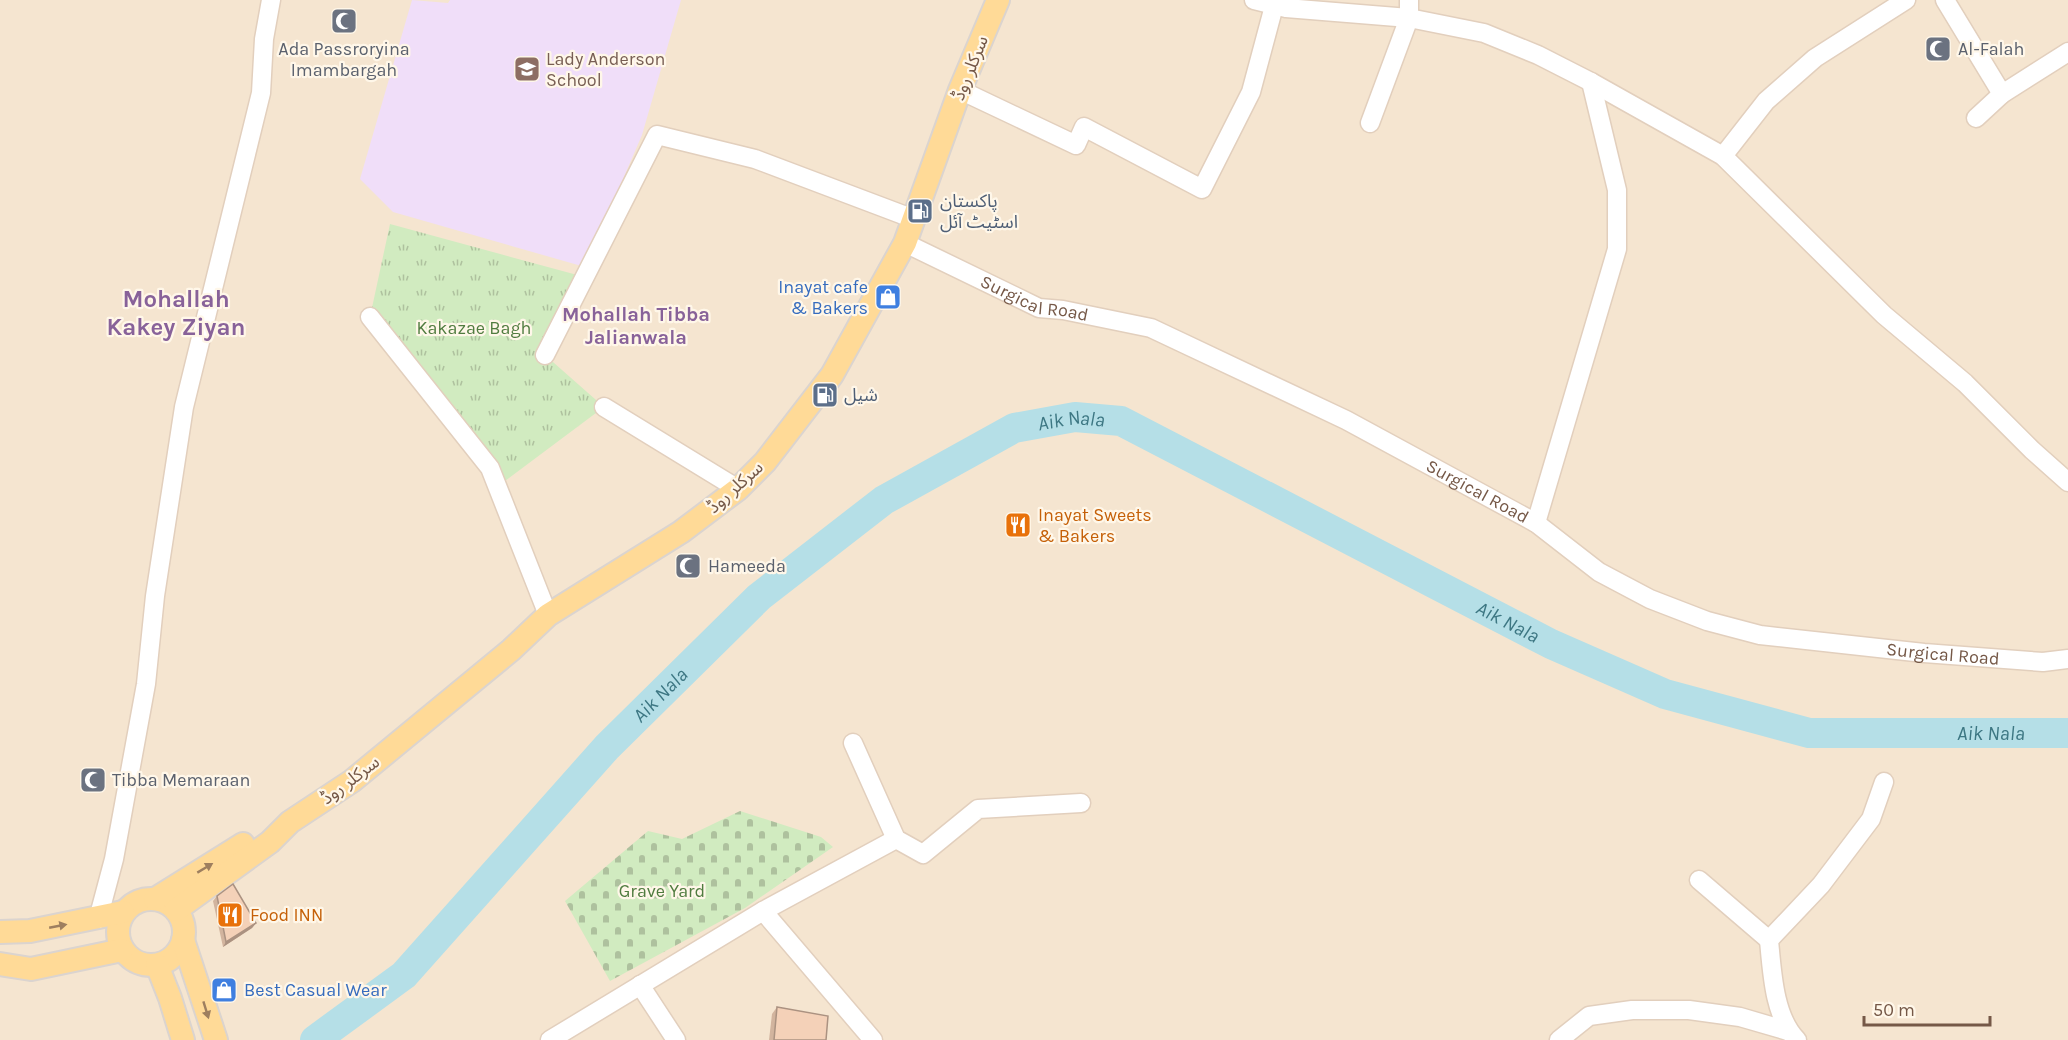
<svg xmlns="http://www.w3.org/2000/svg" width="2068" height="1040" font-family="Karla,'Noto Sans Arabic',sans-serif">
<defs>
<pattern id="grass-tufts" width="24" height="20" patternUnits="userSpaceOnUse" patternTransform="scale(1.5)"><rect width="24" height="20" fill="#d1ebc0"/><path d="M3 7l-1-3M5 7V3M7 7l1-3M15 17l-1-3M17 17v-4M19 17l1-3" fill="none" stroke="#aec19e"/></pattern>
<pattern id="cemetery-stones" width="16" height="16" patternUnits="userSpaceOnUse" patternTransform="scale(1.5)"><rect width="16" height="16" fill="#d1ebc0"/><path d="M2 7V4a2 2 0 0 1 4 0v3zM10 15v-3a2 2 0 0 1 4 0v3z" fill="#aec19e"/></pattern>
</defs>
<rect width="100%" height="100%" fill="#fdf3e2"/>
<rect fill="#f5e5d0" x="0" y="0" width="2068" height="1040"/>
<path fill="#f0def9" d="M412,0l36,3 2,-3h231l-39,135 -57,132 -192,-55 -33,-33z"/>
<path fill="url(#grass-tufts)" d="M390,224l191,52 -36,79 59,52 -107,80 -127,-170z"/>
<path fill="url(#cemetery-stones)" d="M740,811l81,26 12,10 -88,61 -135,73 -45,-80 83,-70 34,8z"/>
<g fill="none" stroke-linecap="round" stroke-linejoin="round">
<path stroke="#b5dfe7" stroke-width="30" id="s1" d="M315,1040l89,-65 203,-228 152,-150 125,-97 130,-72 61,-11 46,4 430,223 114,50 144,39h259"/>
<defs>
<g id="minor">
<path d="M1254,0l32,8 123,10 75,15 54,22 53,27 132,74 161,159 81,68 67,67 36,32"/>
<path d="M1945,0l57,94"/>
<path d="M960,90l116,55 8,-18 118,62 49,-97 23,-86"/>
<path d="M1976,118l26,-24 66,-42"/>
<path d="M1370,123l39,-105v-18"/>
<path d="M1723,156l43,-55 49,-43 91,-58"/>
<path id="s2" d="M905,243l134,65 24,2 88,18 36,17 159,75 190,103 63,49 51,27 57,22 53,14 164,18 119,9 25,-3"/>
<path d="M370,317l120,151 58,147"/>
<path d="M545,355l112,-220 98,24 159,60"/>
<path d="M604,407l134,82"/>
<path d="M1536,523l81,-274v-59l-26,-108"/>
<path d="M853,743l43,96 27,15 55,-45 103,-6"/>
<path d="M1699,880l70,60"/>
<path d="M763,911l110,129"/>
<path d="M98,919l16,-60 32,-175 9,-88 29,-189 77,-314 3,-54 7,-39"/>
<path d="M640,985l36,55"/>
<path d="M550,1040l213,-129 133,-72"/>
<path d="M1559,1040l30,-24 43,-6h57l51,7 48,14"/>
<path d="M1797,1040c-23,-23 -25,-68 -28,-100l52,-55 50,-66 13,-37"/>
</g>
<g id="major">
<circle cx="151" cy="932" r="33"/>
<path d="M155,899l88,-55"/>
<path d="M176,910l94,-68 20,-20 62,-41 159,-131 37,-35 133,-83 57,-43 27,-27 67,-87 73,-132 55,-153 38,-90"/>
<path d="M0,932l30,-1 93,-19"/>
<path d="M183,940l33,100"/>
<path d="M0,964l31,5 91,-19"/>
<path d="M157,965l13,33 13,42"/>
</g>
</defs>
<use href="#minor" stroke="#e2cfbd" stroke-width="21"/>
<use href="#major" stroke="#dbd4cf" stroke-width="26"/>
<use href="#minor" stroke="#fff" stroke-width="18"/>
<use href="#major" stroke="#ffda97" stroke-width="22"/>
</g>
<g fill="#d2b49e">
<path d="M217,896l39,27 -4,5 -29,19 -10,-46z"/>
<path d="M777,1007l49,33h-57l3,-26z"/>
</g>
<path fill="#ab9281" d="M256,923l-4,5 -29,19 3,-5z"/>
<g fill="#f4d1b8" stroke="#ab9281" stroke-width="1.5">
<path d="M233,884l23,39 -30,19 -9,-46z"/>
<path d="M777,1007l51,9 -2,24h-52z"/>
</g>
<defs><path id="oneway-solid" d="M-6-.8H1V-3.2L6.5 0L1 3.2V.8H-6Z" transform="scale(1.5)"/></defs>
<g fill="#9e7f5f">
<use href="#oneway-solid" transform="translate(205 868) rotate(-31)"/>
<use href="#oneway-solid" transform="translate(58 926) rotate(-11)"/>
<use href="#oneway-solid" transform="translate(206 1010) rotate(73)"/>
</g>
<defs>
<symbol id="mosque-square" viewBox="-11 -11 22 22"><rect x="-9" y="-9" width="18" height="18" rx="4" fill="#6b7280" stroke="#fff7e9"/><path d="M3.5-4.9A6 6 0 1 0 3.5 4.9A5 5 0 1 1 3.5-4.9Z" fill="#fff"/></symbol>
<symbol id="school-square" viewBox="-11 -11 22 22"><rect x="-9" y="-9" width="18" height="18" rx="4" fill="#8d6e63" stroke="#fff7e9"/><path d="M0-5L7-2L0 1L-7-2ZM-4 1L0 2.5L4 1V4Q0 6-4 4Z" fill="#fff"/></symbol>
<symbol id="fuel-square" viewBox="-11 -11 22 22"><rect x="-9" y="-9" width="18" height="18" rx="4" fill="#5c6f8a" stroke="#fff7e9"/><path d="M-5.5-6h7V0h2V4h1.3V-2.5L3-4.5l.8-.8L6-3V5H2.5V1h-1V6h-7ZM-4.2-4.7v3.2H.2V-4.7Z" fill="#fff"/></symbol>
<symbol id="shop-square" viewBox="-11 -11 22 22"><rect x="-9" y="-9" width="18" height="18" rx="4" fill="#3f7fe0" stroke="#fff7e9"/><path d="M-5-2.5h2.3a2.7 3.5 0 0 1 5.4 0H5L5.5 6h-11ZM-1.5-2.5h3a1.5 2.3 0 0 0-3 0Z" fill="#fff"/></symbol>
<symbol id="restaurant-square" viewBox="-11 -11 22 22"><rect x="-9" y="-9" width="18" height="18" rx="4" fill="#e8710a" stroke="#fff7e9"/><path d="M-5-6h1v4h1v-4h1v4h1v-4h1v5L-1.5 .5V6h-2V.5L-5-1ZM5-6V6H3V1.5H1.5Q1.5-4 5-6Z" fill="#fff"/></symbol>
</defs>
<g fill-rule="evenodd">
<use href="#mosque-square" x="329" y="6" width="30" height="30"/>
<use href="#mosque-square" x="1923" y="34" width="30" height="30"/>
<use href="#school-square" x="512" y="54" width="30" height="30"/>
<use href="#fuel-square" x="905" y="196" width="30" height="30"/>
<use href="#shop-square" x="873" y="282" width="30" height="30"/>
<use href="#fuel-square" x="810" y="380" width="30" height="30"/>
<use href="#restaurant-square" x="1003" y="510" width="30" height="30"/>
<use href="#mosque-square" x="673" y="551" width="30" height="30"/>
<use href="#mosque-square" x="78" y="765" width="30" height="30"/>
<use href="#restaurant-square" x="215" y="900" width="30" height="30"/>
<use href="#shop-square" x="209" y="975" width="30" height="30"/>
</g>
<g text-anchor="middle" stroke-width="4.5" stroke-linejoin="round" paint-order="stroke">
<g font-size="18" fill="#5b616d" stroke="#fff7e9" text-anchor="start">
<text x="344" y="55" text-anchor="middle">Ada Passroryina<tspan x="344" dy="21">Imambargah</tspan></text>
<text x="1958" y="55">Al-Falah</text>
<text x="708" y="572">Hameeda</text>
<text x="112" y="786">Tibba Memaraan</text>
</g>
<g font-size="18" fill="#785e54" stroke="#fff7e9" text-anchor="start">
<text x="546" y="65">Lady Anderson<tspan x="546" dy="21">School</tspan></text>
</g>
<g font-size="18" fill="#755847" stroke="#fff7e9">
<text transform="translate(970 68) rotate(-68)" y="6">سرکلر روڈ</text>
<text dy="6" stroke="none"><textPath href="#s2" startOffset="142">Surgical Road</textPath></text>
<text transform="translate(735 487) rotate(-42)" y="6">سرکلر روڈ</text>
<text dy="6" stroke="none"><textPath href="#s2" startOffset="628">Surgical Road</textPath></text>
<text dy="6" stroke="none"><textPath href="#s2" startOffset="1132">Surgical Road</textPath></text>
<text transform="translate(350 780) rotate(-37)" y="6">سرکلر روڈ</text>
</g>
<g font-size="18" fill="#4e5e75" stroke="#fff7e9" text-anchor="start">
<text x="940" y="207">پاکستان<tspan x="940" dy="21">اسٹیٹ آئل</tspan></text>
<text x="844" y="401">شیل</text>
</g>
<g font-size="18" fill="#366cbe" stroke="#fff7e9" text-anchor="end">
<text x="868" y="293">Inayat cafe<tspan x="868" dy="21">&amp; Bakers</tspan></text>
<text x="244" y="996" text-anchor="start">Best Casual Wear</text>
</g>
<g font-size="18" fill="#507c3f" stroke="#fff7e9">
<text x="474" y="334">Kakazae Bagh</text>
<text x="662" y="897">Grave Yard</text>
</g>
<g font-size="18" fill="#c56008" stroke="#fff7e9" text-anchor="start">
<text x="1038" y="521">Inayat Sweets<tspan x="1038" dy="21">&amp; Bakers</tspan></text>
<text x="250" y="921">Food INN</text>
</g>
<g font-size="20" font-weight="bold" fill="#886299" stroke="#fff7e9">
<text x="636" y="321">Mohallah Tibba<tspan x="636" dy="23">Jalianwala</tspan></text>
</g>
<g font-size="20" font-style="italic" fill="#3d7783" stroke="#fff7e9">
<text dy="7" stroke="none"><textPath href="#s1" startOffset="994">Aik Nala</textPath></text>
<text dy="7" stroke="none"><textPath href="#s1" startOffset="1480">Aik Nala</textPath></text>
<text dy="7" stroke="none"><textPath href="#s1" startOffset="490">Aik Nala</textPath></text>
<text dy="7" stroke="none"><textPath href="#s1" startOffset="1984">Aik Nala</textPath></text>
</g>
<g font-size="24" font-weight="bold" fill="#886299" stroke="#fff7e9">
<text x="176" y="307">Mohallah<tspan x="176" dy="28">Kakey Ziyan</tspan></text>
</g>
</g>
<path d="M1864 1016v9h126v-9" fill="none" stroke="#755847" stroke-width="3"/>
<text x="1873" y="1016" font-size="18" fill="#755847" stroke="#fff7e9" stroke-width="4.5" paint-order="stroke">50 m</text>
</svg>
